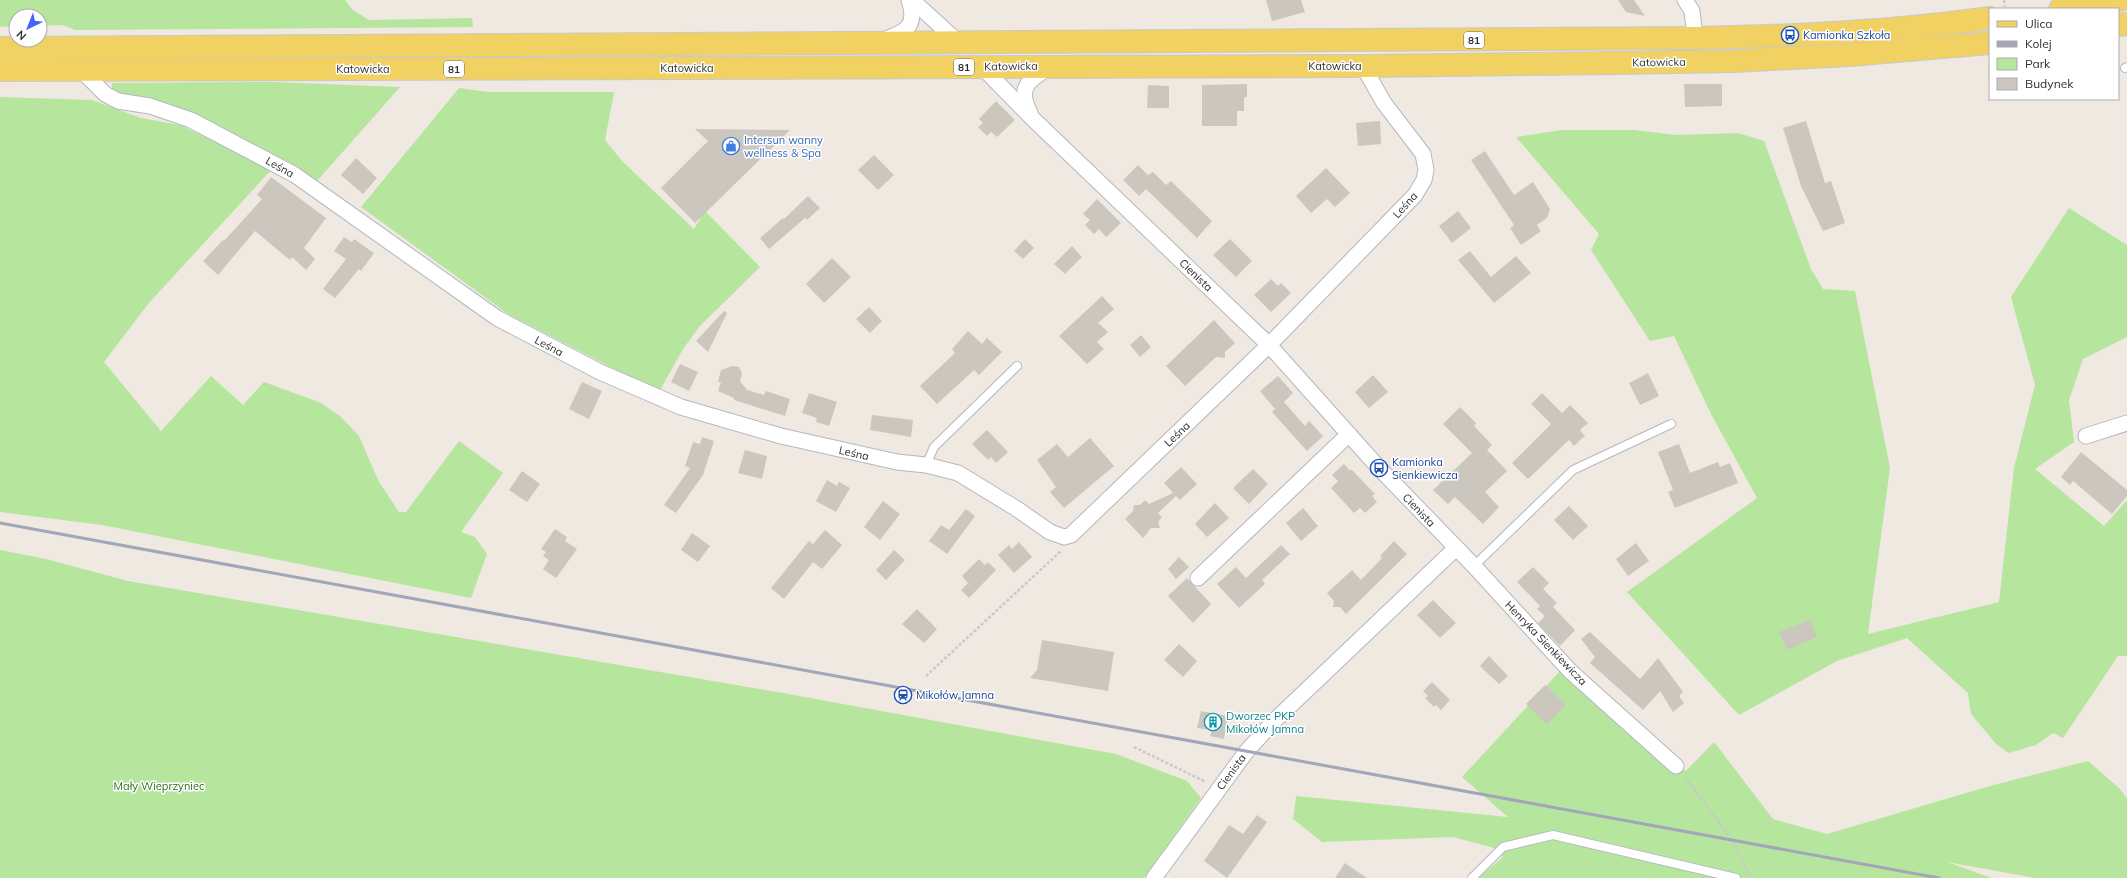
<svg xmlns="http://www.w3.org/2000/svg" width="2127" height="878" font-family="Mulish,sans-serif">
<rect width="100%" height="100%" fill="#efe9e1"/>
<g fill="#b6e59e">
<path d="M0,0h345l8,10 16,10 103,-2 1,9 -398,3 -12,-5 -23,1v-10h-24v10l-16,1z"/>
<path d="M274,82l126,5 -83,94 -82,-47 -41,-20 -71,-20 -11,-5v-6z"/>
<path d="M459,88l29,4h126l-9,48 17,21 72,68 11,-18 55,56 -61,60 -16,22 -24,43 -151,-78 -147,-107z"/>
<path d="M0,97l92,3 49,18 39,7 92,44 -124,135 -44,58 57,69 50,-55 32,29 21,-23 57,21 19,13 19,20 20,46 20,30h7l53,-71 44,32 -42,59 14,5 12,17 -16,44 -369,-73 -102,-13z"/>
<path d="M1562,130h72l42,5 62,-2 26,8 47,128 12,20 32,2 35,177 -22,166 131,-32 15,-134 21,-83 -24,-88 58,-89 58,37v92l-44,22 -14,41 5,42 -39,27 69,57 23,-26v156h-9l-55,82 -10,-5 -17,12 -27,8 -12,-8 -26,-31 -3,-21 -61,-55 -70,23 -98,54 -112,-123 130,-94 -46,-84 -37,-78 -24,5 -59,-91 8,-16 -83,-97z"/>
<path d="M0,550l46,9 82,22 655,112 333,61 71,27 14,17 -57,80h-1144z"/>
<path d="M1560,671l126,100 28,-29 59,77 54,15 163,-48 98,-25 31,27 8,10v80h-92l-88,-16 45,16h-514l25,-21 -9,-9 -41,-11 -131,5 -29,-23 3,-23 212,21 -46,-40z"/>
</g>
<g fill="#cbc7bf">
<path d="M1266,0h35l4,12 -33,9z"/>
<path d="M1618,0h16l11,16 -19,-4z"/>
<path d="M1247,84v13h-3v14h-7v15h-35v-41z"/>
<path d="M1684,84h38v22l-37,1z"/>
<path d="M1148,85l21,1v22h-22z"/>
<path d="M996,101l19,19 -18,17 -6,-5 -4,4 -9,-9 5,-4 -4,-4z"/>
<path d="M1380,121l1,23 -23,2 -2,-23z"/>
<path d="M1806,121l19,62 6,-2 14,42 -22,8 -22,-45 -18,-58z"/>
<path d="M695,129l95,1 -95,93 -34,-35 47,-47z"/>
<path d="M1485,151l29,44 19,-13 17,27 -3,9 -10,7 4,6 -20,14 -11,-17 4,-3 -43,-65z"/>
<path d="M874,155l20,20 -16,15 -20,-20z"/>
<path d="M356,158l21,20 -14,16 -22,-19z"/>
<path d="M1138,165l10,10 5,-3 13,13 5,-4 41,40 -15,17 -51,-49 -7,7 -16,-16z"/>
<path d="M1326,168l24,25 -15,14 -8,-8 -16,14 -15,-17z"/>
<path d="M271,177l55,41 -22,30 11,11 -9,11 -14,-13 -2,3 -35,-29 -37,44 -15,-14 20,-21 1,1 38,-42 -5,-4z"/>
<path d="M808,196l12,12 -13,12 -2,-2 -36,31 -9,-11 23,-20 1,1z"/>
<path d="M1097,199l24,24 -15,14 -7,-8 -5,5 -9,-9 5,-5 -7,-6z"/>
<path d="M1458,211l13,17 -19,15 -13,-17z"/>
<path d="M344,237l8,5 2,-3 20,14 -13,18 -2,-2 -24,29 -12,-9 23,-30 -12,-8z"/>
<path d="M1025,239l9,9 -11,11 -9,-8z"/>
<path d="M1230,239l22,22 -16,16 -23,-22z"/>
<path d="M1072,246l10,11 -17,17 -11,-10z"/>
<path d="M1470,251l21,26 25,-21 15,17 -37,30 -36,-43z"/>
<path d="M832,258l19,19 -27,26 -18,-19z"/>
<path d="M1271,279l7,7 3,-3 10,10 -20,19 -17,-17z"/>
<path d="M1102,296l12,13 -16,14 10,9 -11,10 7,7 -17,15 -28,-28z"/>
<path d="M869,307l13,14 -12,12 -14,-14z"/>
<path d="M724,311l3,2 -19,39 -12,-11z"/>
<path d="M1214,320l21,23 -10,9v6l-9,-1 -31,29 -19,-20z"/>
<path d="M968,331l14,13 5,-6 15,14 -23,23 -5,-5 -37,34 -17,-18 35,-33 -3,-4z"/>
<path d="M1141,335l10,12 -11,10 -10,-12z"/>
<path d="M680,364l18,8 -9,19 -18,-9z"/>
<path d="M732,366l7,1 3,6 -2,8 7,9 17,5 2,-4 24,8 -5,17 -51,-16v-2l-16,-7 3,-9h-3l3,-12z"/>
<path d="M1648,373l11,23 -19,9 -11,-22z"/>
<path d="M1373,375l15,17 -19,16 -14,-16z"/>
<path d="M1278,376l15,17 -9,9 21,24 4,-5 14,15 -16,15 -35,-39 7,-6 -4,3 -15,-18z"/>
<path d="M582,382l20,9 -13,28 -20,-10z"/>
<path d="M809,393l28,9 -8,24 -13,-4 1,-4 -15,-5z"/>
<path d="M1542,393l20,20 8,-8 18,18 -8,7 5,6 -5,4 -6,6 -5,-6 -41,39 -16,-16 39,-39 -20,-20z"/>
<path d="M1460,407l16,16 -2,3 18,19 -5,5 20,21 -22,21 14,15 -16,17 -28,-27 -7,7 -15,-14 39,-37 -29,-29z"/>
<path d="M872,415l41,5 -2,17 -41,-7z"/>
<path d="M987,430l21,22 -12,11 -5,-6 -3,3 -16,-16z"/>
<path d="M702,437l12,4 -11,34 -27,38 -12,-8 26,-37 -5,-2 8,-24 7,2z"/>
<path d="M1090,438l24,28 -50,42 -14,-16 6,-5 -19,-27 20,-16 11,13z"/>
<path d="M1679,444l11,29 28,-11 2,5 10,-4 8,20 -63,25 -7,-16 5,-2 -15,-38z"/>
<path d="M745,450l22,6 -5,23 -24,-6z"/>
<path d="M2081,452l46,38v6l-15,18 -39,-33 -3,4 -9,-8z"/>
<path d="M1344,464l6,7 1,-2 24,25 -3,2 5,6 -12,11 -5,-5 -6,5 -23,-25 7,-7 -6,-6z"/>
<path d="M1181,467l16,17 -17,16 -4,-4 -18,17 4,4 -4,5 2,6h-9l-8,10 -18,-19 8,-8 1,-6h6l5,-5 4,4 24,-11 -9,-10z"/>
<path d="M1253,469l15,15 -19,20 -16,-16z"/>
<path d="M522,471l18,13 -13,18 -18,-12z"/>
<path d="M827,480l10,6 2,-4 11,6 -14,24 -20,-11z"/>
<path d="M883,501l17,13 -20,26 -16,-13z"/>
<path d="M1215,503l14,15 -22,19 -12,-13z"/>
<path d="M1569,506l19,20 -15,14 -19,-20z"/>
<path d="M1303,508l15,18 -17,15 -15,-18z"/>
<path d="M966,509l9,7 -28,38 -18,-13 12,-16 8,5z"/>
<path d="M555,529l12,8 -2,4 12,8 -21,29 -13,-9 6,-9 -6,-4 3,-4 -5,-3z"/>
<path d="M825,530l17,15 -20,24 -9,-7 -29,37 -13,-11 38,-47 4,3z"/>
<path d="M692,533l18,13 -12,16 -17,-12z"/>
<path d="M1394,541l13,13 -61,60 -6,-7h-7l1,-6 -7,-8 25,-23 9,10 21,-22 -2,-2z"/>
<path d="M1019,542l13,15 -18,16 -16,-18 11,-10 3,4z"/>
<path d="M1636,543l13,18 -21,15 -12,-17z"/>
<path d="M1281,545l9,9 -28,26 3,4 -26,24 -22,-24 19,-17 10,11z"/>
<path d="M894,550l11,10 -19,20 -10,-10z"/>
<path d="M1179,557l10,10 -13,12 -8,-10z"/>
<path d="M979,559l6,6 3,-3 8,8 -27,28 -8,-8 7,-7 -6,-7z"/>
<path d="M1533,567l16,16 -6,6 14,14 -4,4 22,23 -15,16 -22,-23 7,-7 -8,-7 3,-3 -23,-24z"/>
<path d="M1187,578l24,26 -18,19 -25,-27z"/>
<path d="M1433,600l23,23 -16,15 -23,-23z"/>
<path d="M917,609l20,20 -13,14 -22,-19z"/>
<path d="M1810,620l7,17 -30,13 -8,-18z"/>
<path d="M1590,632l50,47 18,-21 25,34 -4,4 5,7 -11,9 -13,-21 -17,19 -53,-47 5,-6 -14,-18z"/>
<path d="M1042,640l72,12 -6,39 -78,-13 7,-8z"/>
<path d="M1179,644l18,17 -14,16 -19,-17z"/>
<path d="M1489,656l19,20 -9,8 -19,-18z"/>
<path d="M1432,682l18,18 -9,10 -5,-5 -2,2 -9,-9 3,-2 -5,-5z"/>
<path d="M1545,685l21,20 -19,19 -21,-20z"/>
<path d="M1201,711l27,5 -4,23 -14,-3 2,-6 -15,-2z"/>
<path d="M1257,815l10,7 -40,56 -23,-17 25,-36 14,9z"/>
<path d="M1345,863l22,15h-32z"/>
</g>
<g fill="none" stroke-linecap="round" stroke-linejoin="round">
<defs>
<g id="lane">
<path d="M2125,68l2,-1"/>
<path d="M926,465l8,-18 83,-81"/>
<path d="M1474,566l99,-96 98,-46"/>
<path d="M1472,878l31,-31 50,-12 183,43"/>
</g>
<g id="street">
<path d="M912,0l45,41"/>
<path d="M1685,0l7,11 3,27"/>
<path d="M886,39c22,-8 31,-14 23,-39"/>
<path d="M982,67l50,51 237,227 110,123 95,98 96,105 106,95"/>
<path d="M81,70l24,24 13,7 32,5 41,14 104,55 202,143 103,54 81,35 100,29 116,26 29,3 32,8 59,36 33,23 14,5 7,-2 198,-190 146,-150 9,-15 2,-10 -3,-16 -39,-51 -21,-37"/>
<path d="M1030,113c-13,-25 -2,-33 20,-46"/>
<path d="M2086,436l41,-13"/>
<path d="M1198,578l151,-144"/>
<path d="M1154,878l92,-126 27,-30 183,-174"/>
</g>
<g id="primary">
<path d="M2060,9l60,-9"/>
<path d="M2118,25l9,-1"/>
<path d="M0,48l1695,-10c98,-2 198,-6 295,-20"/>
<path d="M0,70l1363,-4 255,-3 116,-2 115,-6 141,-12"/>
</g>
</defs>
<use href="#lane" stroke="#b4b7c1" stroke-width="10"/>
<use href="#street" stroke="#b4b7c1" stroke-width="17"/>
<use href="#primary" stroke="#c9c9c9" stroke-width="24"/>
<g stroke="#c9c9c9" stroke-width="2.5" stroke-dasharray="3 2" stroke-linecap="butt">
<path d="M2004,0l1,7"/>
<path d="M1988,72h2"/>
<path d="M926,676l135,-125"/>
<path d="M1134,747l72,35"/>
<path d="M1685,777l47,63 19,38"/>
</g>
<use href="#lane" stroke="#fff" stroke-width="8"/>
<use href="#street" stroke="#fff" stroke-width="15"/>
<use href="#primary" stroke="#f2d163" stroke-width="22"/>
<path stroke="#a3a6b8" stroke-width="3" d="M0,523l1939,355"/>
</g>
<defs>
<symbol id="bus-ring" viewBox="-11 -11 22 22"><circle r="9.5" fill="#fff" stroke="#1a4fb4" stroke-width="1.5"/><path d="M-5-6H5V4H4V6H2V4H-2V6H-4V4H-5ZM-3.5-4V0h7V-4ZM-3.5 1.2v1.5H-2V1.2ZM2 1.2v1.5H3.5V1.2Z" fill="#1a4fb4"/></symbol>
<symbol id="shop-ring" viewBox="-11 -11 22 22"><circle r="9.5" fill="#fff" stroke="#3f7fe0" stroke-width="1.5"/><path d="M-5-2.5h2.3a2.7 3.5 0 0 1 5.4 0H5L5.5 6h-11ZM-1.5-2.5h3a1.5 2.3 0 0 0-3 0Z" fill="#3f7fe0"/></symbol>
<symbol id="station-ring" viewBox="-11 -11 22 22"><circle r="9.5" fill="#fff" stroke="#1a4fb4" stroke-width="1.5"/><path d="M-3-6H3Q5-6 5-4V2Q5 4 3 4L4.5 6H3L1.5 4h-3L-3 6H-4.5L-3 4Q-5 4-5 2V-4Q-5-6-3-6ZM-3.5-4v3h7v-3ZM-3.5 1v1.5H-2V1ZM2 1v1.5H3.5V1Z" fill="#1a4fb4"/></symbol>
<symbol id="building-ring" viewBox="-11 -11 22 22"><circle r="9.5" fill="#fff" stroke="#0f9aa8" stroke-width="1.5"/><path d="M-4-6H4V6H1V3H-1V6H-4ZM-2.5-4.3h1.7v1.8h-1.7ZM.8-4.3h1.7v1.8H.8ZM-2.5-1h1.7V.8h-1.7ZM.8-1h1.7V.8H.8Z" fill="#0f9aa8"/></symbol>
</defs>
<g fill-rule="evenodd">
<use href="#bus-ring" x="1780" y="25" width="20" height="20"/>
<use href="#shop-ring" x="721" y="136" width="20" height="20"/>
<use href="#bus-ring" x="1369" y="458" width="20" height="20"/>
<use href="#station-ring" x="893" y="685" width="20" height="20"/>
<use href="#building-ring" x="1203" y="712" width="20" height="20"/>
</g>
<g text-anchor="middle" stroke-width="3" stroke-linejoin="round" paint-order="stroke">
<g fill="#fff" stroke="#6d6d6d" stroke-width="1">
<rect x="1464" y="32" width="20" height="16" rx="3"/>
<rect x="954" y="59" width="20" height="16" rx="3"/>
<rect x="444" y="61" width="20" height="16" rx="3"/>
</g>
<g font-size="10" font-weight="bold" fill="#2e2e2e">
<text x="1474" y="44">81</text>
<text x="964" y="71">81</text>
<text x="454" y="73">81</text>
</g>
<g font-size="11" fill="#164399" stroke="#fff" text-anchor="start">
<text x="1803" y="39">Kamionka Szkoła</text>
<text x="1392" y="466">Kamionka<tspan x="1392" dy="13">Sienkiewicza</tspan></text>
<text x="916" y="699">Mikołów Jamna</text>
</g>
<g font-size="11" fill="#2e2e2e" stroke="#fff">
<text transform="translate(1659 62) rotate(-1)" y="4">Katowicka</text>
<text transform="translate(1011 66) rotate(-1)" y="4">Katowicka</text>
<text x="1335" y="70">Katowicka</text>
<text x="687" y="72">Katowicka</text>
<text x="363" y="73">Katowicka</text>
<text transform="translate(280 167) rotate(29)" y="4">Leśna</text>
<text transform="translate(1405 205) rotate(-48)" y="4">Leśna</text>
<text transform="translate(1196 275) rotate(44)" y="4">Cienista</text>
<text transform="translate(549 346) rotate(28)" y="4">Leśna</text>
<text transform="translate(1177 434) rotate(-44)" y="4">Leśna</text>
<text transform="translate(854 453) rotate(13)" y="4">Leśna</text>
<text transform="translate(1419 510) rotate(46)" y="4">Cienista</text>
<text transform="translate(1546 643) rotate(46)" y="4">Henryka Sienkiewicza</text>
<text transform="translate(1231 772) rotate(-54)" y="4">Cienista</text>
</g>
<g font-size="11" fill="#366cbe" stroke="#fff" text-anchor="start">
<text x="744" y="144">Intersun wanny<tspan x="744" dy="13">wellness &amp; Spa</tspan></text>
</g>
<g font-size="11" fill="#0d838f" stroke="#fff" text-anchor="start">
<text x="1226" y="720">Dworzec PKP<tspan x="1226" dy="13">Mikołów Jamna</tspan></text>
</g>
<g font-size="11" fill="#2c6e1b" stroke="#fff">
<text x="159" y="790">Mały Wieprzyniec</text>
</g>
</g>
<rect x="1989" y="8" width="130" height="92" fill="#ffffff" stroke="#ababab"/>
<rect x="1997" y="21" width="20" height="6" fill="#f2d163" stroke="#ababab"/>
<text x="2025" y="28" font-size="12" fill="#2e2e2e">Ulica</text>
<rect x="1997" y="41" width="20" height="6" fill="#a3a6b8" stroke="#ababab"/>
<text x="2025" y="48" font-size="12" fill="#2e2e2e">Kolej</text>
<rect x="1997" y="58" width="20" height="12" fill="#b6e59e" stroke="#ababab"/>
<text x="2025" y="68" font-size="12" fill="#2e2e2e">Park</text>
<rect x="1997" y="78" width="20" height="12" fill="#cbc7bf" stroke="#ababab"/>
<text x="2025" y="88" font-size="12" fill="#2e2e2e">Budynek</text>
<g transform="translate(28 28) rotate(223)"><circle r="19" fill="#ffffff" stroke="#ababab"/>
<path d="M0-3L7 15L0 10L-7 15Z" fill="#4264fb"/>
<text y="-6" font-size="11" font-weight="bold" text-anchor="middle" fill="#2e2e2e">N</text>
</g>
</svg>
